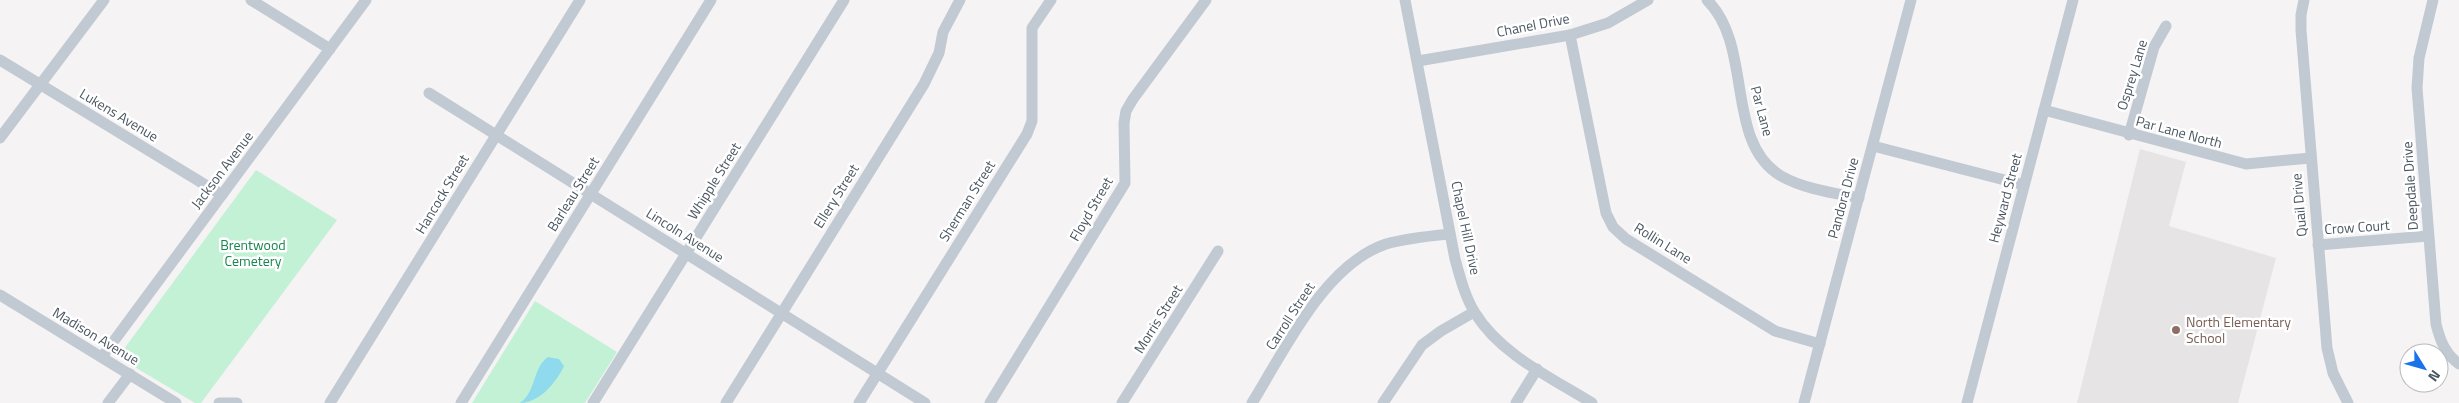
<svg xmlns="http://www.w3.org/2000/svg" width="2459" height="403" font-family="'Titillium Web',sans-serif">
<rect width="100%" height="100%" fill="#f5f3f3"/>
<path fill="#e6e4e5" d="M2140,149l46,13 -17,64 107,32 -38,145h-161z"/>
<g fill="#c3f1d5">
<path d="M256,170l81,50 -136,183h-6l-77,-46z"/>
<path d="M535,301l82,51 -32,51h-113z"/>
</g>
<path fill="#90daee" d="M548,357l11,2 5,7c-8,17 -25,37 -44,37 17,-12 12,-35 28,-46z"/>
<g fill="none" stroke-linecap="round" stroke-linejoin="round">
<g stroke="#c1cad2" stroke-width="11">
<path d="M251,0l79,49"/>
<path d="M1405,0l50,259c5,18 10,38 20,54 26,42 77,65 117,90"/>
<path d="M1707,0c47,46 17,142 74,176 23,13 53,17 78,22"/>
<path d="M2304,0l-3,15v15l26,318 6,25 15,30"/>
<path d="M2433,0l-14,58 -2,30 19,236c4,16 9,30 23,40"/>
<path d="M1570,35l36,178 7,14 13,12 149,92 45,13"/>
<path d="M0,60l222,135"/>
<path d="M1418,61l152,-26 38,-12 40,-23"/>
<path d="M429,93l496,310"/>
<path d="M2044,110l202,54 64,-6"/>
<path d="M2129,135l25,-88 12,-21"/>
<path d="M0,138l104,-138"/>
<path d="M1873,146l151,39"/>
<path d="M2318,245l110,-9"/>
<path d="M0,295l176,108"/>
<path d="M102,357l264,-357"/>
<path d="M108,403l22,-29"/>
<path d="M219,403h18"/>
<path d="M330,403l250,-403"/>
<path d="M461,403l250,-403"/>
<path d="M593,403l251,-403"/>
<path d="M726,403l198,-319 15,-31 4,-21 17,-32"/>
<path d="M859,403l168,-269 5,-13v-93l19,-28"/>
<path d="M990,403l135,-220 -1,-60 2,-12 7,-12 73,-99"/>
<path d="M1122,403l96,-152"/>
<path d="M1252,403c33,-53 72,-138 134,-159 21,-6 43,-8 64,-10"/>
<path d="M1383,403l39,-58 19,-14 33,-19"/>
<path d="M1516,403l21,-34"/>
<path d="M1804,403l107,-403"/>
<path d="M1967,403l106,-403"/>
</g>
</g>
<circle fill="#8d6e63" stroke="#fff" stroke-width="2" cx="2176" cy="330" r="5"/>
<g text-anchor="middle" stroke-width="5" stroke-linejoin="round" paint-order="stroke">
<g font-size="14" fill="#4a5661" stroke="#fff">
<text transform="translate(1533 25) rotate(-11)" y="5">Chanel Drive</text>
<text transform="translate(2132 75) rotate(-73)" y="5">Osprey Lane</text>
<text transform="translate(1762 111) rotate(75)" y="5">Par Lane</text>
<text transform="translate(119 115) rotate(31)" y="5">Lukens Avenue</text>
<text transform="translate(2179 132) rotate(15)" y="5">Par Lane North</text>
<text transform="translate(222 170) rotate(-53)" y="5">Jackson Avenue</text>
<text transform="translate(714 181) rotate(-58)" y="5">Whipple Street</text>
<text transform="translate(2410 186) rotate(-94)" y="5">Deepdale Drive</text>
<text transform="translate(442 194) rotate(-59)" y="5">Hancock Street</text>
<text transform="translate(573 194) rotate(-58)" y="5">Barleau Street</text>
<text transform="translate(836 196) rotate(-58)" y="5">Ellery Street</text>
<text transform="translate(1843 198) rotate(-75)" y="5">Pandora Drive</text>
<text transform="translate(2005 198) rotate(-75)" y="5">Heyward Street</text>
<text transform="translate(967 201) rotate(-58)" y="5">Sherman Street</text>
<text transform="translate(2299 205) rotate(-95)" y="5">Quail Drive</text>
<text transform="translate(1091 209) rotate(-60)" y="5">Floyd Street</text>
<text transform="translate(2357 227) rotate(-4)" y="5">Crow Court</text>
<text transform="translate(1466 228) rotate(78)" y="5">Chapel Hill Drive</text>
<text transform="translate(685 235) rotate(32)" y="5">Lincoln Avenue</text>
<text transform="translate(1663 243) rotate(32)" y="5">Rollin Lane</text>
<text transform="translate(1290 316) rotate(-57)" y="5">Carroll Street</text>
<text transform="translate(1158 319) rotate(-58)" y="5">Morris Street</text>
<text transform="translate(96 336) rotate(31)" y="5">Madison Avenue</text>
</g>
<g font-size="14" fill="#17864f" stroke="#fff">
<text x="253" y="250">Brentwood<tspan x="253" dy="16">Cemetery</tspan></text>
</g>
<g font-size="14" fill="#785e54" stroke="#fff" text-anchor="start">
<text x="2186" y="327">North Elementary<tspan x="2186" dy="16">School</tspan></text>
</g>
</g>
<g transform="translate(2424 368) rotate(127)"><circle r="24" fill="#ffffff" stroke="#b7bbc0"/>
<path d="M0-4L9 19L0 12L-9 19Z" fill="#1a73e8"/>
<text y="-8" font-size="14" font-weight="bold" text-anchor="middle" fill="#4a5661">N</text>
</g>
</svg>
